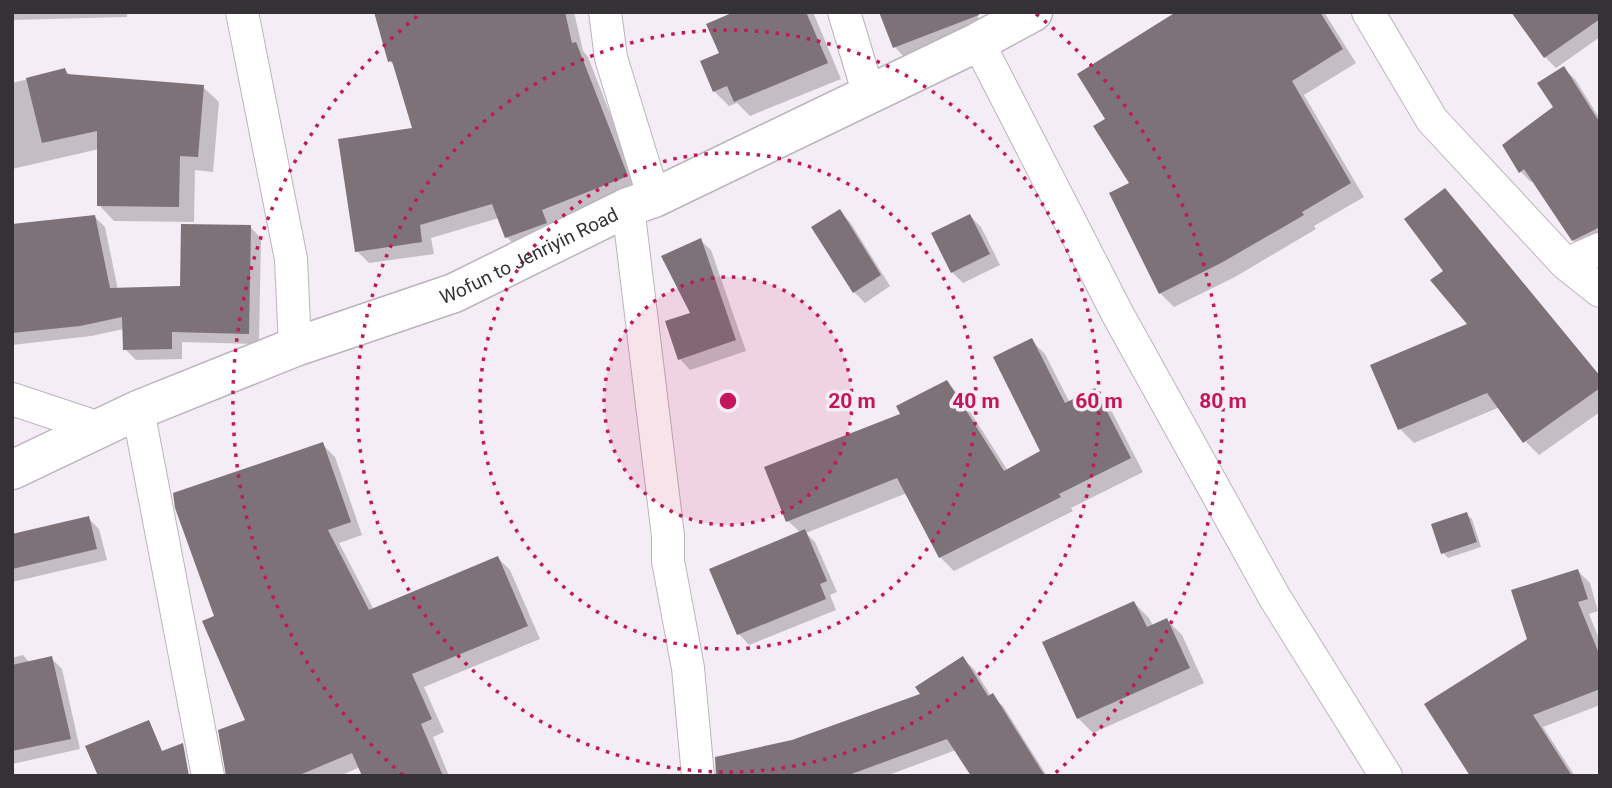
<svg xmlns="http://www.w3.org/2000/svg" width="1612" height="788" font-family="Roboto,sans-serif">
<rect width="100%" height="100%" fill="#f5edf6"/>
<g fill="#0003">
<path d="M12,12h115v5l-115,3z"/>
<path d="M376,12h198l9,39 5,6 51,131 -86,34 5,13 -39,15 -12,-13 -8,-19 -68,20 3,16 -65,9 -12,-12 57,-122 -18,-61 -6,-7z"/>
<path d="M738,12h75l28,67 -91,37 -13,-13 -8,3 -15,-15 7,-37z"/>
<path d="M976,12l6,16 -77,30 -10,-11z"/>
<path d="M1181,12h143l32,51 -52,32 60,102 -50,29 2,3 -81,48 -61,30 -14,-14 -49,-99 21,-10 -25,-65z"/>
<path d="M1600,12v25l-44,31 -11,-11z"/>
<path d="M1564,69l11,10 25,40v125l-16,7 -11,-11 -39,-60 -3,2 -11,-11 35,-64z"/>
<path d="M65,70l7,7 131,10 16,15 -6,70 -18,-2 -1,52 -80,-1 -15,-16v-56l-87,20v-86z"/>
<path d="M1445,191l14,14 141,171v36l-61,43 -14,-14 -25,-34 -86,36 -14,-14 70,-104 -25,-54z"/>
<path d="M839,211l11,11 40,64 -25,17 -11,-11 -41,-64z"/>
<path d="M94,216l11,11 13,63 64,-3 68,-60 11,11 -2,106 -77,-2v17l-46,1 -11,-11 -1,-20 -33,7 -79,9v-48z"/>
<path d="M970,216l11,11 19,38 -37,18 -11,-11 -19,-38z"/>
<path d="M700,240l11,10 35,101 -56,19 -10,-11 12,-45z"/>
<path d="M1031,340l14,14 25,49 25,-13 13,14 35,68 -72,36 2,3 -119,60 -14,-14 -33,-64 -101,40 9,9 22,50 -7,3 6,15 -87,35 -10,-11 -28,-64 90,-37 -13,-12 115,-106 44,-33 13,14 48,75 34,-19z"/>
<path d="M322,444l13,13 27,78 -23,8 35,67 124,-52 12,12 30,69 -116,48 20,45 -11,5 16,39h-85l-4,-9 -20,9h-112l19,-55 -31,-104z"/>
<path d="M1466,514l6,5 9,28 -33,11 -5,-5z"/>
<path d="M88,518l11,11 8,31 -95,22v-46z"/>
<path d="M1578,571l12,12 8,28 -9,3 11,27v64l-57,22 32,49h-103l57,-137z"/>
<path d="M1134,603l15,15 4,8 14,-6 15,15 22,48 -111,50 -15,-15z"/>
<path d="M23,655l7,8 21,-5 11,11 18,80 -68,15v-106z"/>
<path d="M963,659l11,10 17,27 12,10 44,70h-74l-17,-26 -70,26h-132l38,-35 131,-46z"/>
</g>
<g fill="#7c7278">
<path d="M374,12h191l7,31 4,-1 52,134 -86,34 5,13 -42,15 -13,-34 -72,21 2,17 -67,10 -17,-113 74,-11 -20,-67 -4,1z"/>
<path d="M734,12h72l22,51 -94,39 -7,-16 -14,6 -13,-31 19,-8 -13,-29z"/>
<path d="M879,12h100v3l-86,33z"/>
<path d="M1176,12h144l23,37 -51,32 59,102 -49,29 2,3 -83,48 -62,31 -50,-101 20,-10 -36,-57 12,-7 -28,-45z"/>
<path d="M1511,12h89v7l-56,39z"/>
<path d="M1564,66l36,57v104l-28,14 -48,-72 -5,4 -17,-28 51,-38 -16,-24z"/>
<path d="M65,68l2,6 137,11 -6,72 -18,-1 -1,51 -82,-1v-75l-55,12 -16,-65z"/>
<path d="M1445,188l155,188v12l-77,55 -36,-50 -89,37 -28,-65 97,-41 -37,-44 13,-9 -39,-52z"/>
<path d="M840,209l41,66 -28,18 -42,-66z"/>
<path d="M970,214l20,40 -39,19 -20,-40z"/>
<path d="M95,215l15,73 70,-2 1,-62 70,1 -2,109 -77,-2v17l-49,1 -1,-33 -42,9 -68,7v-109z"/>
<path d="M701,238l35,102 -58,20 -13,-39 25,-8 -29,-57z"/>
<path d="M1032,338l33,65 30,-15 36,70 -72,36 2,3 -122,61 -42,-80 -111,44 -22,-55 136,-53 -4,-8 51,-26 57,91 36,-20 -47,-94z"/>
<path d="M323,442l28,80 -23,8 41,80 129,-54 30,70 -116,48 20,45 -11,5 22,52h-81l-10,-23 -55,23h-71l-8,-46 27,-10 -43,-99 12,-5 -39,-108 -2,-15z"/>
<path d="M1467,512l10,30 -36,12 -10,-30z"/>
<path d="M89,516l8,33 -85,20v-35z"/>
<path d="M805,529l22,52 -7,3 6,15 -89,36 -28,-66z"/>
<path d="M1578,569l10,30 -10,3 22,54v33l-67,26 39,61h-102l-46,-72 103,-65 -16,-49z"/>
<path d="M1134,601l13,26 20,-9 23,50 -113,51 -35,-77z"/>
<path d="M52,656l19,83 -59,12v-86z"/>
<path d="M963,656l25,40 5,-3 52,83h-74l-24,-37 -101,37h-130l-1,-19 77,-17 128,-46 -5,-7z"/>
<path d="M149,720l13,31 21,-8 6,33h-91l-13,-30z"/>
</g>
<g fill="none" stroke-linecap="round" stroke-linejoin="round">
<defs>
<g id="street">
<path d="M242,12l49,247 4,88"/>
<path d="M605,12l6,46 43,140"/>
<path d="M844,12l25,83"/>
<path d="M1368,12l64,108 134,144 34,27"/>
<path d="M978,42l139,271 158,285 111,178"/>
<path d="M628,207l40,329v25l20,107 10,108"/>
<path d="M1566,264l34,-15"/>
<path d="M12,399l87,29"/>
<path d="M138,410l70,366"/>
</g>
<g id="secondary">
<path id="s1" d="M12,470l126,-60 157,-63 159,-54 174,-86 26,-9 324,-156 55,-30"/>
</g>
</defs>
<use href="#street" stroke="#bcb4bd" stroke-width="34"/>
<use href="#secondary" stroke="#bcb4bd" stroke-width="41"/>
<use href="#street" stroke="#fff" stroke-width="32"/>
<use href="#secondary" stroke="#fff" stroke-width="38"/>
</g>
<circle cx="728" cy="401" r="124" fill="#c2185b" fill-opacity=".12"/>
<g fill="none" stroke="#c2185b" stroke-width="3.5" stroke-dasharray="3.5 7">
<circle cx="728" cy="401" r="124"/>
<circle cx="728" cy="401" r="248"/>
<circle cx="728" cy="401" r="371"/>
<path d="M403 775A495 495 0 0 1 420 14M1036 14A495 495 0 0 1 1053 775"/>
</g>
<g text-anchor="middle" stroke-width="7" stroke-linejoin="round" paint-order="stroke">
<g font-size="19" fill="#353236" stroke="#f5edf6">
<text dy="7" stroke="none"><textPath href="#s1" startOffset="560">Wofun to Jenriyin Road</textPath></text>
</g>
</g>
<circle cx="728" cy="401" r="10" fill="#c2185b" stroke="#f5edf6" stroke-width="3.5"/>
<g font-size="21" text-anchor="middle" font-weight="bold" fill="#c2185b" stroke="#f5edf6" stroke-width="7" stroke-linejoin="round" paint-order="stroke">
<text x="852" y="408">20 m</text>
<text x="976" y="408">40 m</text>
<text x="1099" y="408">60 m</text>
<text x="1223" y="408">80 m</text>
</g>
<rect width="1612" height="788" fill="none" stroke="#353236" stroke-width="28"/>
</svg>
